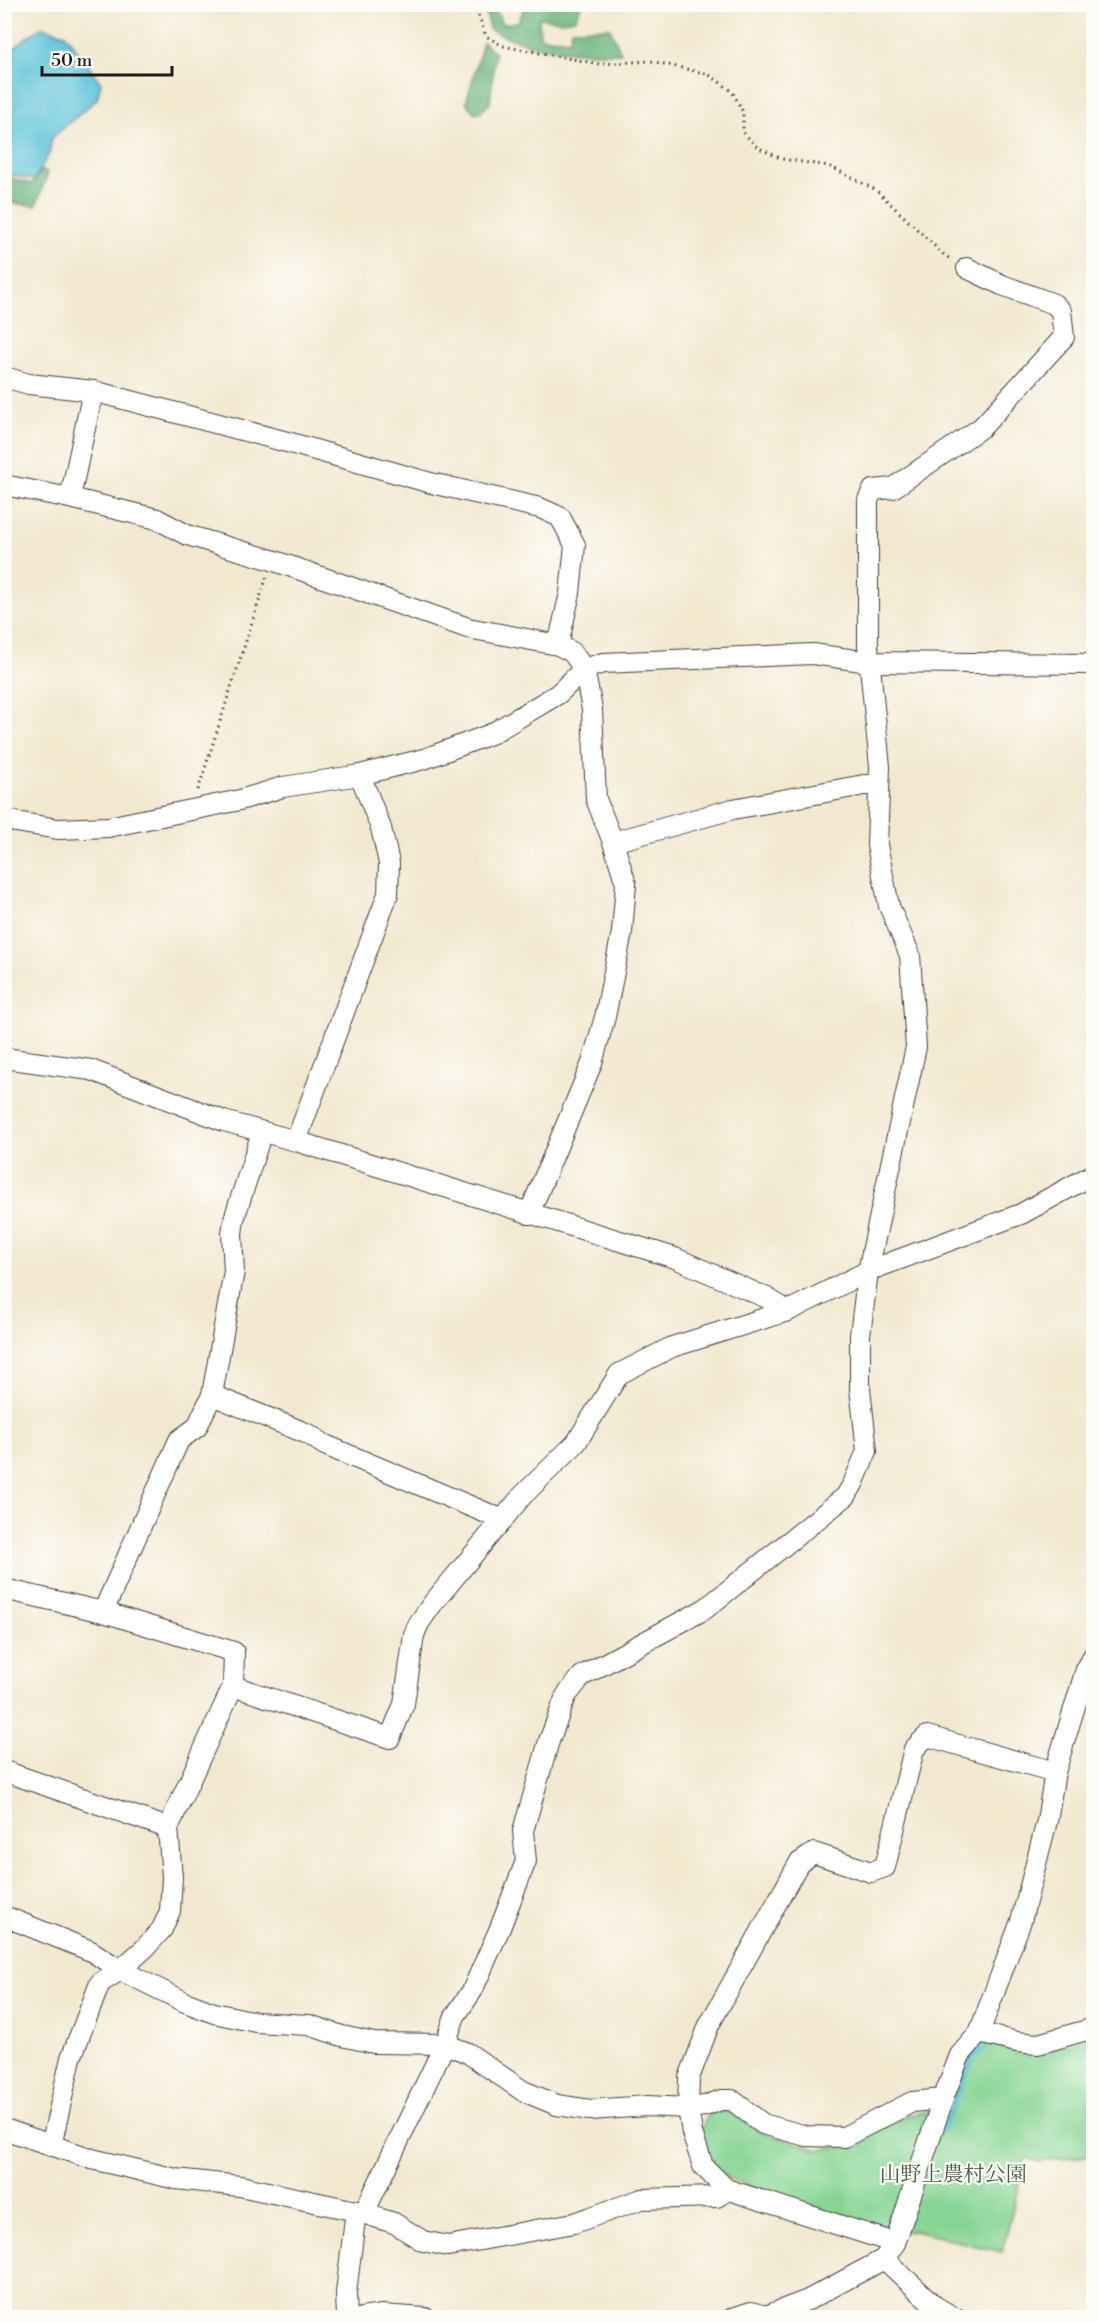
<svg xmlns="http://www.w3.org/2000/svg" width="1098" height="2322" font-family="'Libre Bodoni','Noto Serif JP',serif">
<rect width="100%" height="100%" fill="#fdfcf7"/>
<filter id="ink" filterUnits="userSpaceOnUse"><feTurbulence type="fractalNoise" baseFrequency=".0167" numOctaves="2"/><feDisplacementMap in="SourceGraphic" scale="12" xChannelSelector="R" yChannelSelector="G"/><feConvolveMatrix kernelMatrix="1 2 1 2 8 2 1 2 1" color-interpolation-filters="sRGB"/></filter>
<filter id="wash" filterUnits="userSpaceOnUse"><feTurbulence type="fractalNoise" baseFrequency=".008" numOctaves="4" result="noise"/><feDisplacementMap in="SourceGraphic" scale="24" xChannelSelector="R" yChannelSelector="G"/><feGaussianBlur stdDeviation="1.35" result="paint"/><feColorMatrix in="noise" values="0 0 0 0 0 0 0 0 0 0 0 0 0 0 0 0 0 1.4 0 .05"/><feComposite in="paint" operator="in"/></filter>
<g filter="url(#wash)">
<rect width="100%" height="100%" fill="#f2e8cf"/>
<path fill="#87d594" stroke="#527858" stroke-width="1.5" d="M1093,2036l-1,119 -53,7 -14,-3 -23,93 -87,-21h-32l-156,-53 -19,-18 -7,-31 5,-11 9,-7 15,1 29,19 60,19 28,-6 61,-29 41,-6c6,-16 16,-53 29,-63 10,-7 24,3 35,5 29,5 54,-7 80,-15z"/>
<g fill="#6db67e" stroke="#44694d" stroke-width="1.5">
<path d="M479,5h15l8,19 16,-2 7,-17h54l2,1 -6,13 -14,2 -22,-3 1,19 29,3 3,-11 38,-1 11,25c-44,1 -93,-3 -132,-24l-2,-14z"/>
<path d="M483,42l12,11 -5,50 -10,10 -6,-1 -8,-9z"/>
<path d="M42,170l6,3 -12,33 -31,-4v-25l27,7z"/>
</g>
<path fill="#5bc2d9" stroke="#3c6f7a" stroke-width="1.5" d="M43,27l22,7 36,49 -4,16 -46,40 -1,13 -16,28 -29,-6v-125l6,2 17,-15z"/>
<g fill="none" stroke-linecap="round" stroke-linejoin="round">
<path stroke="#5bc2d9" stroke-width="5" d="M942,2131l31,-74 11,-8"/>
</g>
</g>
<g filter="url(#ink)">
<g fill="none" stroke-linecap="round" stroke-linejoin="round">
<defs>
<g id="minor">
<path d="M4,377l25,7 64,7 194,51 144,41 109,25 20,9 15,28 -5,48 -12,52"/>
<path d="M4,485l66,13 87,21 30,16 85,25 196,68 90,17 14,7 12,17 8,40 4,90 17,43 13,42 -4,48 -17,85 -13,46 -63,151"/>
<path d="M70,498l23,-107"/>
<path d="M4,820l54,9 50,-2 132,-27 43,-13 77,-12 64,-16 67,-25 67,-40 26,-25 19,-6 210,-9 56,8 225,2"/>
<path d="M613,842l120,-33 131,-24h15"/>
<path d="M4,1058l87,12 133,51 72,20 379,117 92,40 21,13"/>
<path d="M296,1141l92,-247 1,-31 -8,-35 -21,-53"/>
<path d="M212,1395l96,39 17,11 178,75"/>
<path d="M4,1589l99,23 76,-172 18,-13 15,-32 22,-124 -2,-37 2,-15 28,-87"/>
<path d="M103,1612l131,40 -1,34 157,52 14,-34 10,-69 5,-12 14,-20 90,-108 53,-52 43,-69 53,-27 116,-36 80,-40 153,-57 73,-40"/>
<path d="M4,1771l164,57"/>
<path d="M4,1916l87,35 29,19 65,32 29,11 42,9 53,3 33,11 32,7 71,1 23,9 55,38 34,14 33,5 57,-4 41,2 17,-2 16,-6h11l31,24 43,12 38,1 68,-35 31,-3"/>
<path d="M979,2033l38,9 21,2 56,-16"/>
<path d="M4,2129l88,30 84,20 64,7 116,25 38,12 29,18 25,5 126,-23 68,-24 75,-2 9,-8 169,54"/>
<path d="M51,2146l20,-88 29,-75 20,-13 24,-21 18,-20 8,-18 2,-34 -4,-49 65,-142"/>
<path d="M726,2189l-23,-23 -11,-33 -4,-25 1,-30 20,-53 90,-162 15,-10 57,19 14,-5 29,-118 13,-13 128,36"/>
<path d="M364,2213l81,-169 10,-28 17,-25 28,-63 26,-67 -3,-30 26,-90 17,-45 16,-20 123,-67 141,-113 7,-12 14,-33 -7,-63v-53l8,-64 48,-224 -6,-92 -21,-49 -12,-61 3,-78 -12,-121v-146l5,-10 20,-2 89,-61 82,-90 -3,-26 -7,-7 -52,-19 -35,-17"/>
<path d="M884,2259l52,48 19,11"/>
<path d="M347,2318l-1,-25 10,-82"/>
<path d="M362,2318l20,-3 43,3"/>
<path d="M733,2318l18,-6 11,3"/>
<path d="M760,2318l48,-18 76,-41 11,-16 48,-144 17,-44 19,-22 42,-112 26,-100 8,-49 32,-106 7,-11"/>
</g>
</defs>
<use href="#minor" stroke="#3c3b37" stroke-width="22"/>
<g stroke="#3c3b37" stroke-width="3" stroke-dasharray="1.5 4.5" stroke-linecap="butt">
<path d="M474,4l12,32 17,10 96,18 52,-3 57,13 24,17 11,21v20l14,15 25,12 47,7 47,24 68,65 8,5"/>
<path d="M198,790l69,-214"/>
</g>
<use href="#minor" stroke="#fff" stroke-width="20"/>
</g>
</g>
<g text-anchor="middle" stroke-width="4.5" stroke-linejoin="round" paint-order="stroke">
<g font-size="21" fill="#415d46" stroke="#fdfcf7">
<text x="953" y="2181">山野上農村公園</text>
</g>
</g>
<rect width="1098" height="2322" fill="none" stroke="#fdfcf7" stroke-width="24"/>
<path d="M42 66v9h130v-9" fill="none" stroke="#1c1c1c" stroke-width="3"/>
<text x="51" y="66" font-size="18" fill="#1c1c1c" stroke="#fdfcf7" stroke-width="4.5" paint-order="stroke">50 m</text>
</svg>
